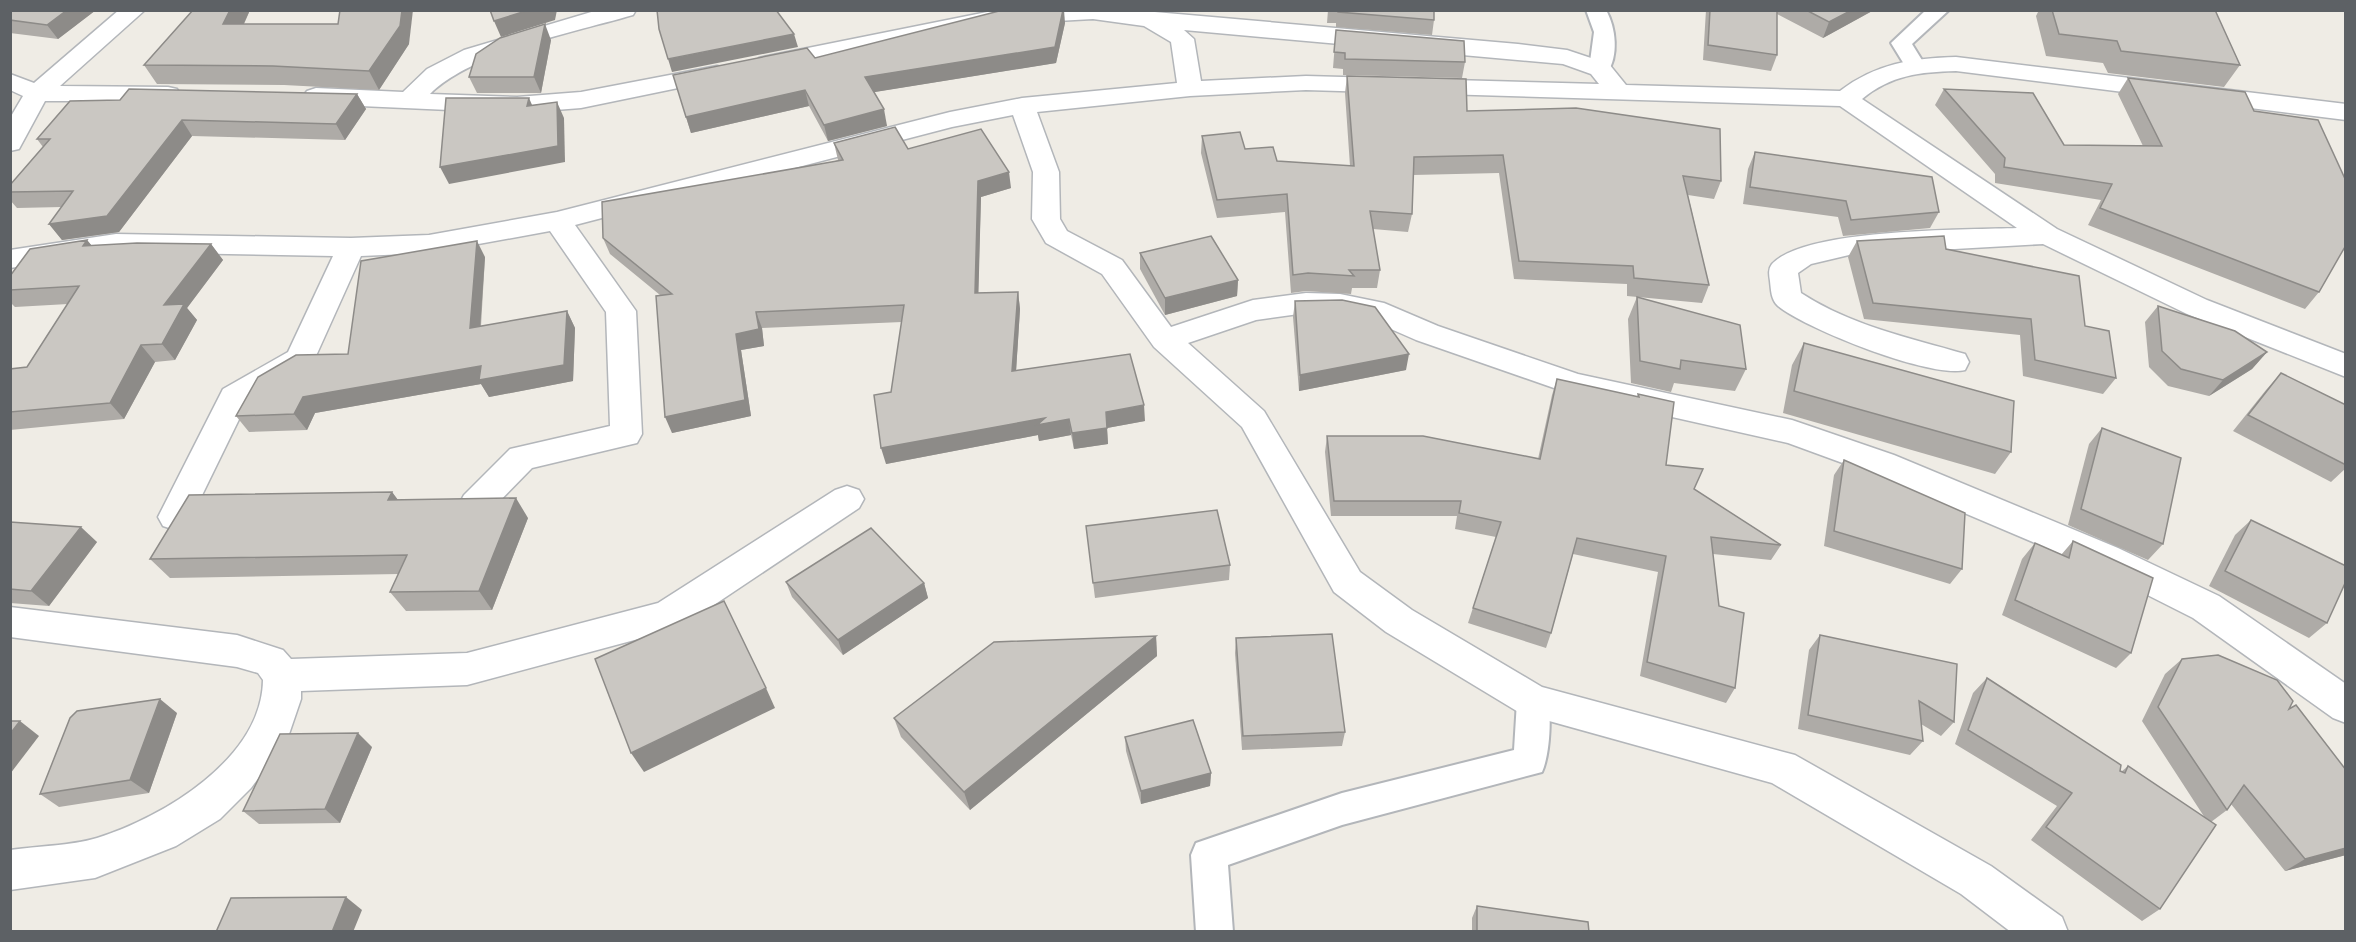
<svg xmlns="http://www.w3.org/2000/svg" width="2356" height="942" font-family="'Space Grotesk',sans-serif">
<rect width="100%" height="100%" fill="#efece5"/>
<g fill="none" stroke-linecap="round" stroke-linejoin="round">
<defs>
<g id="lane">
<path d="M1586,10h20c10,18 13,46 1,63h-14l-4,-4 5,-37z"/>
<path d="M1926,10h23l-37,34 13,21 -4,4h-14l-16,-26z"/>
<path d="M1533,687l12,4c8,18 5,63 -3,81l-200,53 -114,40 5,67h-37l-5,-77 5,-12 146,-50 172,-43 3,-49 4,-10z"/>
</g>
<g id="street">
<path d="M119,10h26l-85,76 108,1 9,2 3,5 -3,5 -9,2h-123l-26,48 -9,2v-33l13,-22 -13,-6v-16l24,9z"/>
<path d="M598,10h38l-3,5c-58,17 -161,37 -203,79l87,3 64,-5 136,-26 9,2 3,5 -3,5 -9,2 -136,28 -64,5 -201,-9 -9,-3 -4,-5 4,-5 9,-3 87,4 24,-23 37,-19z"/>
<path d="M997,10h135l386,34 49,6 42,14 17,21 214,6c35,-27 72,-33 116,-34l390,47v16l-390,-49c-36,1 -65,4 -94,28l195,130 150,71 139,54v23l-159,-63 -144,-70 -194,11 -38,9 -13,9 3,20c51,33 106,44 164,61l4,8 -4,8c-33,9 -159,-41 -187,-64 -7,-6 -7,-16 -8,-25 -1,-6 -2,-12 2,-17 33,-36 194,-34 245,-36l-177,-122 -534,-16 -116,6 -153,16 22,60 1,47 7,12 55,29 49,67 82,-27 53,-7 34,1 44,9 54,23 140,48 214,46 102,35 224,93 101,48 127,88v39l-13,-5 -140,-100 -99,-50 -224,-95 -82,-30 -214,-48 -158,-55 -48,-21 -28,-5 -34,-1 -50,7 -68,23 76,68 96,161 52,38 130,77 253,68 196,111 71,51 6,15h-57l-50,-38 -189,-111 -252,-70 -134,-81 -52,-40 -92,-165 -88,-80 -52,-73 -56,-31 -14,-24 1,-47 -20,-57 -61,12 -377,98 61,86 6,123 -5,9 -105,25 -44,45 -12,4 -12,-4 -5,-9 5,-9 46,-46 100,-23 -4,-114 -56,-81 -121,22 -68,3 -50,111 -65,38 -59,121 -12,4 -12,-4 -5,-9 65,-128 65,-37 45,-96 -217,-4 -106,16v-18l106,-16 235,4 78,-3 128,-23 393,-100 72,-14 155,-15 -6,-41 -27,-16 -51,-7 -93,5 -232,46 -9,-2 -3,-5 3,-5 9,-2zM1184,30l379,34 28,10 8,10 -293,-8 -105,5 -7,-42z"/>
<path d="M847,486l12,4 5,9 -5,9 -178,119 -13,4 -201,54 -166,6v8l-14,41 -36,48 -31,31 -44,27 -81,32 -85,12v-40c28,-4 60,-4 87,-12 67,-21 165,-80 166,-158l-5,-7 -21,-6 -227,-30v-30l227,28 46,15 8,9 176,-6 191,-50 177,-113z"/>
</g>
</defs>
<use href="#lane" stroke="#b3b6ba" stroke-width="4"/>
<use href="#street" stroke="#b3b6ba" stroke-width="3"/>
<use href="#lane" fill="#fff" fill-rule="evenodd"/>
<use href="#street" fill="#fff" fill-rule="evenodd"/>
</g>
<g fill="#aeaba7">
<path d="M10,10h86l-38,29 -48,-6z"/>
<path d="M193,10h57l-6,14 165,20 -30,46 -95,-5 -127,-1 -13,-19z"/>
<path d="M1328,10h106v10l-2,15 -96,-8v-4h-9z"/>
<path d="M1706,10h168l-51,28 -46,-24v41l-6,16 -68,-11z"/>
<path d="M2039,10h176l25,55 -16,22 -116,-14 -5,-10 -57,-7 -10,-40z"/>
<path d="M1065,23l-9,40 -182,29 13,34 -59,15 -19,-35 -118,27 -5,-16 129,-59z"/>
<path d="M1336,30l129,32 -3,16 -119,-3v-6l-10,-1z"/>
<path d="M551,40l-10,53h-64l-8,-16z"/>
<path d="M1347,76l120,35 254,70 -7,18 -26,-4 21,90 -7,18 -75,-7v-12l-113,-5 -15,-106 -86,2 -1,39 -4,18 -35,-3 7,41 -3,18h-25l-1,6 -45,-3 -15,2 -6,-81 -68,6 -16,-65 1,-17 75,25 73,5 -5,-73z"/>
<path d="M2128,78l191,214 -14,17 -217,-84 13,-25 -106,-17v-9l-60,-69 9,-16 120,56 79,1 -25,-52z"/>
<path d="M357,94l9,15 -21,31 -153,-4 -73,96 -57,8 -13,-16 13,-17 -45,1 -7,-8v-15l33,-38 -6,-8z"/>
<path d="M834,143l74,6 103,39 -30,9 -3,96 40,-1 2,17 -4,62 129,50 -38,7 1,16 -34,5 -3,-14 -32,6 -1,-6 -152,29 5,-72 11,-70 -140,6 2,18 -23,4 10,66 -79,17 -12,-138 -50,-41 -7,-16 235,-78z"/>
<path d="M1755,152l184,60 -9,16 -87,8 -5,-19 -95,-13 5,-35z"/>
<path d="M87,240l4,5 120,-1 12,16 -36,48 10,12 -22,40 -20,2 -31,57 -114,11v-61l17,-2 41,-63 -53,3 -5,-5v-26z"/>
<path d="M1857,241l89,8 170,129 -13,16 -80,-18 -3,-41 -156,-16 -16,-62z"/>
<path d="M1140,253l98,27 -1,16 -72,19 -25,-46z"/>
<path d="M485,257l-4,69 86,-15 8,17 -2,53 -84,16 -8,-13 -166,29 -8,17 -58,2 -13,-16 112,-62z"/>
<path d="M1637,297l109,72 -11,22 -61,-8 -3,9 -40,-9 -3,-64z"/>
<path d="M1295,301l111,69 -107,21 -6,-74z"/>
<path d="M2158,306l109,46 -15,17 -43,27 -41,-10 -19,-19 -4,-45z"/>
<path d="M1804,343l207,109 -16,22 -212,-61 9,-48z"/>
<path d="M2281,373l65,32v63l-15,14 -98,-51 33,-41z"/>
<path d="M1557,379l80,18 1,-3 28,71 28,24 87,56 -10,15 -58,-6 6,52 16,82 -9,15 -86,-27 18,-104 -85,-18 -22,79 -5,15 -78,-25 28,-86 -41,-8 2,-13h-126l-6,-64 2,-16 211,23 14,-64z"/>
<path d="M2102,428l61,116 -15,16 -80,-35 21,-81z"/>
<path d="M1844,460l118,109 -12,15 -126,-38 10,-71z"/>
<path d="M392,492l6,8 130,18 -36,92 -86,1 -16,-19 9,-18 -229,4 -20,-19z"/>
<path d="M2251,520l76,103 -18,15 -100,-52 26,-51z"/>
<path d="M10,522l87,20 -48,64 -39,-3z"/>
<path d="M1086,526l144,39 -1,15 -134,18z"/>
<path d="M2073,541l58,112 -15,15 -114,-53 20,-56 13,-16 26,12z"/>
<path d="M786,582l138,1 4,15 -85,57 -51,-58z"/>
<path d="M1820,635l134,87 -13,14 -20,-12 2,17 -13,14 -112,-26 11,-79z"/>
<path d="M1156,636l1,20 -187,154 -69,-73 -7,-19z"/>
<path d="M1236,638l109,94 -3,14 -100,4 -7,-97z"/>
<path d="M2182,659l107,50 57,146 -61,16 -54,-67 -4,6 -16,12 -51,87 -18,12 -111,-81 26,-34 -102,-62 18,-51 14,-15 133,93 1,1 7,-6 77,52 -63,-97 23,-47z"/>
<path d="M177,713l-28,80 -90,14 -19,-13z"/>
<path d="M1125,737l86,36 -1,13 -69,18 -15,-53z"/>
<path d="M372,747l-32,76 -81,1 -16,-13z"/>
<path d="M1477,906l112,26h-117v-14z"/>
</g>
<g fill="#8d8b88">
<path d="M67,10h29l-38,29 -11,-14z"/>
<path d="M230,10h20l-15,33 -12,-19z"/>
<path d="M402,10h11l-4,34 -30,46 -10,-19z"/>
<path d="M529,10h28l-2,10 -54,17 -7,-16z"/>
<path d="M1064,10l1,13 -9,40 -187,30 -4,-16z"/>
<path d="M1852,10h22l-51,28 6,-16z"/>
<path d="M545,24l6,16 -10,53 -7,-16z"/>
<path d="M794,34l4,13 -126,25 -4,-13z"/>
<path d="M805,90l4,16 -118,27 -5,-16z"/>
<path d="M357,94l9,15 -21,31 -9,-16z"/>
<path d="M529,98l7,16 -9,-8z"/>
<path d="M557,102l7,16 1,44 -116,22 -9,-17z"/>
<path d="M884,109l3,17 -59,15 -4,-16z"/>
<path d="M182,120l10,16 -73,96 -57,8 -13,-16z"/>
<path d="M1009,172l2,16 -30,9 -3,113 -3,-17 3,-112z"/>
<path d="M87,240l14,17 -18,-11z"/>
<path d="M477,241l8,16 -6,87 -9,-16z"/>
<path d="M211,244l12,16 -36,48 10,12 -22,40 -13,-16 2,-39z"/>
<path d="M1238,280l-1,16 -72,19v-17z"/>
<path d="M1018,292l2,17 -5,79 -3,-17z"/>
<path d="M567,311l8,17 -2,53 -84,16 -8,-13 -166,29 -8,17 -13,-16 9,-17z"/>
<path d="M756,312l6,16 2,18 -23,4 10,66 -79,17 -7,-16 71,-83z"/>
<path d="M141,345l14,17 -31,57 -14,-16z"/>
<path d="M2267,352l-15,17 -43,27 14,-16z"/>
<path d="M1409,354l-3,16 -107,21 1,-16z"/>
<path d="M1144,405l1,16 -38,7 1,16 -34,5 -2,-16 34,-21z"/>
<path d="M1045,418l24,1 2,16 -32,6 -1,-6 -152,29 -5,-16z"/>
<path d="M392,492l14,19 -18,-11z"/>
<path d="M516,498l12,20 -36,92 -13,-19z"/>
<path d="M81,527l16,15 -48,64 -18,-15z"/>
<path d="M924,583l4,15 -85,57 -5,-15z"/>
<path d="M1156,636l1,20 -187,154 -6,-18z"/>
<path d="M766,688l9,20 -131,64 -13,-19z"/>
<path d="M160,699l17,14 -28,80 -19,-13z"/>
<path d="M20,721l19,15 -29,38v-40z"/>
<path d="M358,733l14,14 -32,76 -15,-14z"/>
<path d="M1211,773l-1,13 -69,18v-13z"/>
<path d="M2346,848v7l-61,16 20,-12z"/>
<path d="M346,897l16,13 -9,22h-21z"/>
</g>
<g fill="#cac7c2" stroke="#8d8b88" stroke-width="1.5">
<path d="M10,10h57l-20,15 -37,-5z"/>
<path d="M193,10h37l-7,14h115l2,-14h62l-2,16 -31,45 -96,-5 -129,-1z"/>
<path d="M490,10h39l-35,11z"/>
<path d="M657,10h119l18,24 -126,25 -9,-30z"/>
<path d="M1003,10h60l-8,37 -190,30 19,32 -60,16 -19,-35 -119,27 -13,-42 134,-27 8,10z"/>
<path d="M1338,10h96v10l-96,-8z"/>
<path d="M1710,10h67v45l-69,-10z"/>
<path d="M1806,10h46l-23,12z"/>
<path d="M2052,10h163l25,55 -119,-14 -4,-10 -58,-7z"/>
<path d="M545,24l-11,53h-65l7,-23 24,-16z"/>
<path d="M1336,30l128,11 1,21 -120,-3v-6l-11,-1z"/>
<path d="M1347,76l119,3 1,32 109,-3 144,21 1,52 -38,-5 26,109 -75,-7 -1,-12 -114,-5 -16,-106 -89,2 -2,57 -42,-3 10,59h-31l5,6 -46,-3 -15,2 -6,-81 -70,6 -15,-64 38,-4 5,17 28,-2 4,14 77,5z"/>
<path d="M2128,78l117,14 9,19 64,9 28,61v64l-27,47 -219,-84 12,-24 -108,-17 1,-9 -61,-69 89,4 31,52 98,1z"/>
<path d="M129,89l228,5 -21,30 -154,-4 -75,96 -58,8 24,-33 -63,1v-7l40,-46h-13l33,-38 50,-1z"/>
<path d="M446,98h83l-2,8 30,-4 1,44 -118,21z"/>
<path d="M895,127l13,22 73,-20 28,43 -31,9 -3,112 43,-1 -6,79 118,-17 14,51 -38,7 1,16 -35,5 -3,-14 -32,6 8,-7 -164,30 -7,-53 17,-3 13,-87 -148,7 3,17 -23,5 9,66 -80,17 -9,-121 16,-2 -69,-56 -1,-36 241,-42 -9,-17z"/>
<path d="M1755,152l177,25 7,35 -88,8 -5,-19 -96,-14z"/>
<path d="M1211,236l27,44 -73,18 -25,-45z"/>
<path d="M1944,236l2,13 133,27 6,50 24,5 7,47 -81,-18 -4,-41 -158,-16 -16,-62z"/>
<path d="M87,240l-4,6 54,-3 74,1 -47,61 20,-1 -22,40 -21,1 -31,58 -100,9v-43l17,-2 52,-81 -69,4v-14l20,-27z"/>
<path d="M477,241l-7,87 97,-17 -3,54 -85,15 2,-14 -178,31 -9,17 -58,2 22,-39 38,-22 52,-1 13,-93z"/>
<path d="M1637,297l103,28 6,44 -65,-9 -1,9 -40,-8z"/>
<path d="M1342,300l33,7 34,47 -109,21 -5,-74z"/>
<path d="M2158,306l77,25 32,21 -44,28 -42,-11 -19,-18z"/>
<path d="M1804,343l210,58 -3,51 -217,-61z"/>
<path d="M2281,373l65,32v60l-98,-50z"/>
<path d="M1557,379l82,18 -1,-3 36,8 -8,63 37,4 -9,20 87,56 -70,-8 8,69 25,7 -9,75 -88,-26 19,-106 -89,-18 -26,95 -78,-25 28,-86 -42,-9 2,-12h-127l-7,-65h96l117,23z"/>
<path d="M2102,428l79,30 -18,86 -82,-35z"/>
<path d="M1844,460l121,53 -3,56 -128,-38z"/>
<path d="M392,492l-4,8 128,-2 -37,93 -89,1 17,-37 -257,4 39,-64z"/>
<path d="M1217,510l13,55 -137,18 -7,-57z"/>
<path d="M2251,520l95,46v15l-19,42 -102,-52z"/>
<path d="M10,522l71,5 -50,64 -21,-2z"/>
<path d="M871,528l53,55 -86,57 -52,-58z"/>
<path d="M2073,541l80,37 -22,75 -116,-53 20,-57 34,15z"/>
<path d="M724,601l42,87 -135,65 -36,-94z"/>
<path d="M1332,634l13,98 -102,4 -7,-98z"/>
<path d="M1820,635l137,29 -3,58 -35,-21 4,40 -115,-26z"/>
<path d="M1156,636l-192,156 -70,-74 100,-76z"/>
<path d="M2218,655l59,25 16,21 -4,8 7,-4 50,65v78l-41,11 -61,-74 -17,25 -69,-103 24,-48z"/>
<path d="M1987,678l134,87 -1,6 5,2 3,-7 88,59 -56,84 -114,-82 26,-34 -104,-63z"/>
<path d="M160,699l-30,81 -90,14 30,-76 7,-7z"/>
<path d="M1193,720l18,53 -70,18 -16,-54z"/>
<path d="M10,721h10l-10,13z"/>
<path d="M358,733l-33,76 -82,2 37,-77z"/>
<path d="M346,897l-14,35h-116l15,-34z"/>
<path d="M1477,906l111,16 1,10h-112z"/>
</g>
<rect width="2356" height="942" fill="none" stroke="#5d6165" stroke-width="24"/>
</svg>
